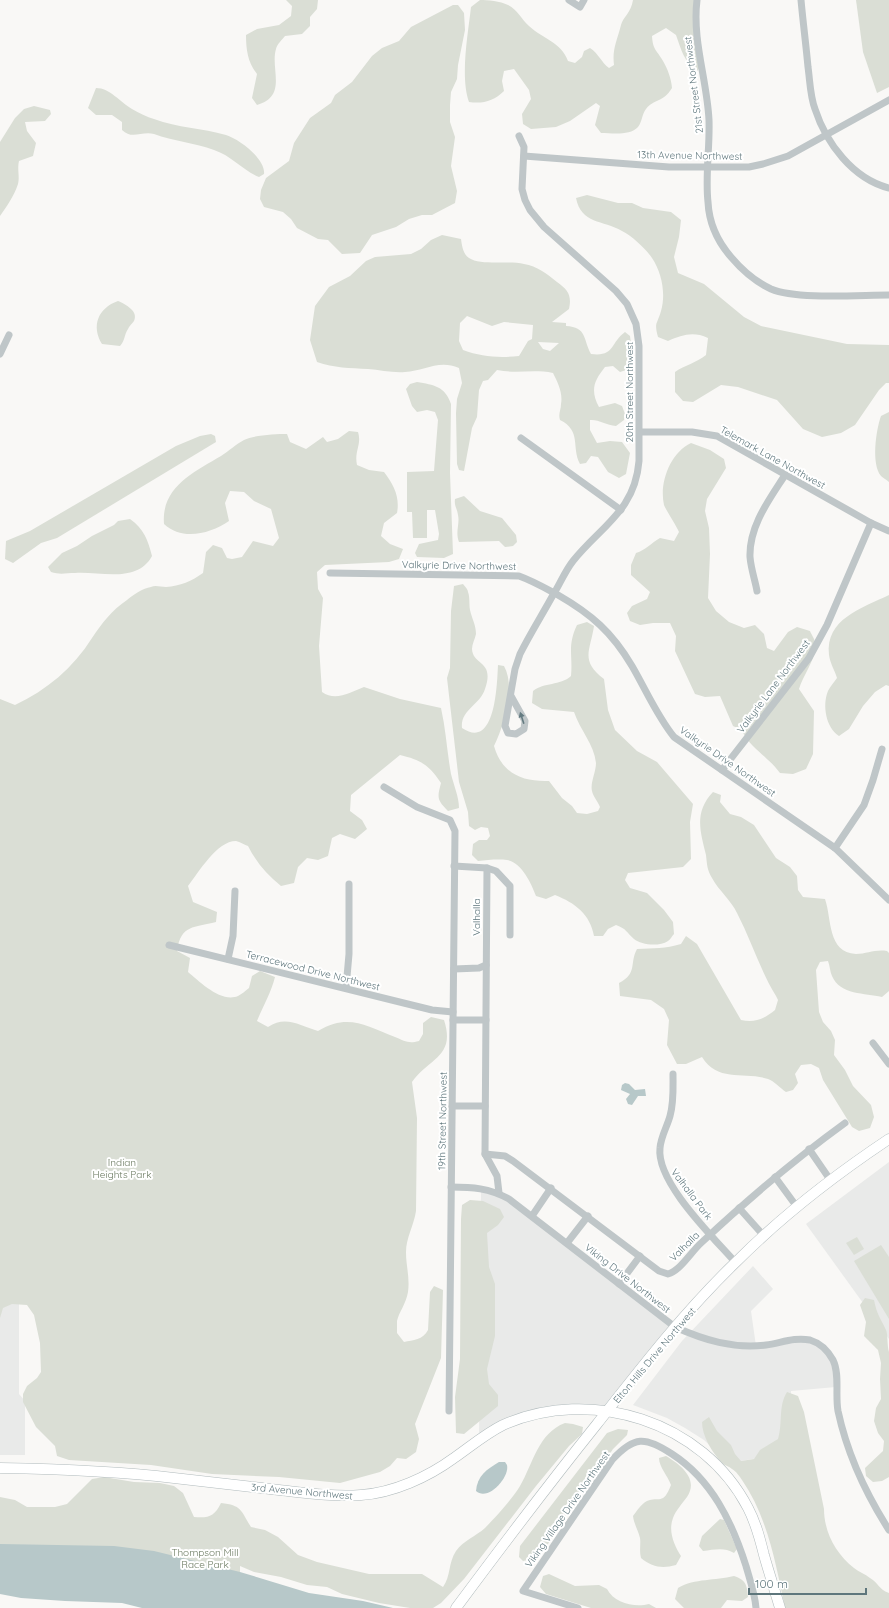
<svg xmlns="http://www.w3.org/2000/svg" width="889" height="1608" font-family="Quicksand,sans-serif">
<rect width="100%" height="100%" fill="#f9f8f6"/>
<g fill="#e9eae9">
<path d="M889,1162v177l-83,-115z"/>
<path d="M481,1188l13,3 181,136 -67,83 -57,1 -72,28z"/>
<path d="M0,1256l19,43v95l6,7v54h-25z"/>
<path d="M753,1266l20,23 -22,22 5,35 56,-5 21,19 3,27 -45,4 -1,62 -62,10 -24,-23 -19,-12 -18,-10 -34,-13 49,-64z"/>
</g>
<g fill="#daded5" fill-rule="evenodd">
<path d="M286,0h32l-1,9 -7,8v9l-8,8 -17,2c-3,4 -8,8 -9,13 -6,20 12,47 -19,56l-5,-7 5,-24c-9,-11 -11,-24 -11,-39l11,-6 22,-4 12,-9 1,-10z"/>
<path d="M480,0c8,0 20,1 28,5 10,5 13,14 21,21 14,13 32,16 39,35l7,2 7,-6 2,-6 6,-3c9,6 11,14 19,20l5,-3c-2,-16 3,-24 7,-40 2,-8 10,-12 12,-25h63l7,64 -6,7c-13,-9 -16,-22 -21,-36l-10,-7 -14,8c1,15 5,14 11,25 5,9 8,17 9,27 -9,15 -17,10 -26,21 -4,5 -4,13 -8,18 -8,9 -26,6 -37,6l-6,-8 5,-19 -4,-3 -26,18 -14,6 -25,2 -8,-5 -1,-10 9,-15 -2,-9 -15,-21 -10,2 -2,10 2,10c-10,10 -21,13 -35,11 -9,-25 -1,-68 2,-95z"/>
<path d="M856,0h33v87l-12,6 -14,-41z"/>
<path d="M453,5h5l6,8 1,17 -7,35 -1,14 -6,13 -1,13v17l5,15 -4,29 6,25 -2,12 -23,12h-10l-13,4 -13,8 -24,8 -12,18 -18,1 -14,-14 -10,-1 -21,-11 -6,-9 -8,-7 -19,-5 -4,-8 1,-9 5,-12 23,-17 5,-18 16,-25 21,-15 4,-8 17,-13 20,-26 10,-8 17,-7 12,-14z"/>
<path d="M96,88c14,0 24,14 36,21 7,4 15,8 22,10 24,9 48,9 72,16 13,4 40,24 38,39l-5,3c-17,-7 -27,-21 -45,-27 -19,-7 -41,-9 -60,-16 -13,-3 -22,6 -32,-4v-8l-10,-7h-16l-8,-7z"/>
<path d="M34,106l16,4 1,4 -6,7 -20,1 2,9 9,12 -3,13 -14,5c-2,8 1,16 -1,23 -4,12 -11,22 -18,32v-74l15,-24 9,-9z"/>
<path d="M587,195l31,8h14l11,5 28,4 10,8 -2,17 -5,20 4,16 26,11 40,33 17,9 86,18 42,1v38h-3l-7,7 -24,35 -14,8 -19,4 -19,-8 -26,-29 -39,-13 -17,-2 -28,17 -10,-1 -8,-9v-20c10,-7 21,-9 31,-17l2,-17c-15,-7 -26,-3 -40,3l-10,-4c-4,-15 -1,-12 3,-26 5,-17 1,-38 -9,-53 -6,-9 -20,-22 -30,-27 -19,-11 -41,-7 -46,-33z"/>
<path d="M442,235l19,4c1,7 2,15 8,19 12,8 41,2 55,6 13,2 23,10 33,18 11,8 15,13 12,27l-17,13 14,1v3c21,1 17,13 25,28 24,3 19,-11 34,-22l5,4 3,23 -4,10 -9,3 -7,-6 -8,1c-11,14 -15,23 -6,40l16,-4 7,3 3,8 -1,6 -8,6c-10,-1 -18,-7 -26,-6v10l7,13 13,-2 12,1 8,11 -4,21 -7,4 -11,-6 -10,-15 -7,-1 -5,7 -6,1c-9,-17 2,-33 -20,-44 -2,-6 1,-10 1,-16 2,-11 -3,-21 -8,-31 -19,-4 -37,1 -56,-3l-9,10 -5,1 -4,9 -2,27 -5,11 -8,43 -5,-1 -2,-6 -1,-51 1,-14 5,-16 -3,-15c-20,-9 -35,3 -54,4 -12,1 -25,-2 -37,-3 -18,-1 -34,-1 -51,-7l-7,-22 5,-34 14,-19 21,-11 16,-15 9,-4 36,-3 10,-5 10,-9zM467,316l25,10 12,-4 29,3 -1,14 -4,2 -9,15c-20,2 -37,1 -56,-6l-4,-9 1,-18zM538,342l21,1 -9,8 -7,-2z"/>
<path d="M118,301c7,3 21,10 16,20 -2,3 -5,5 -6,8 -4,6 -3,12 -8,17l-18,-2c-11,-18 -4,-36 16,-43z"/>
<path d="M417,382c17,3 28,4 34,22l-1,69 3,81 -9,4 -27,-1 -2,-4 4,-9 19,-4 1,-6 -4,-24h-8v28h-14l-1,-26h-5v-40l27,-1 4,-51 -3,-8 -8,-2 -10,2 -5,-6 -6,-17 4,-5z"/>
<path d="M889,412v70c-2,-2 -6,-4 -8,-6 -10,-12 -5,-46 0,-60z"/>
<path d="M349,431l9,1c4,13 -4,19 -1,33l12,5 15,2c10,13 16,25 13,41l-13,10 -3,13 9,8 13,5 -4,10 -10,3 -64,3 -8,7 1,17 5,9 -4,48 3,46c14,10 28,0 42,-5l36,12 41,9c5,22 6,44 10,66 3,12 8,23 8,34l-11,3c-11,-11 -11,-13 -7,-28 -12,-18 -20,-23 -41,-28l-49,40 -1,16 12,9 5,9 -12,10 -15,-5 -8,4 -4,18 -10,4 -11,-2 -9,9 -4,16 -13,3c-14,-11 -25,-24 -33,-40 -3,-1 -8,-4 -12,-5 -19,0 -37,31 -48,45l5,16 24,10 -1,10c-22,6 -35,2 -39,29l13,7 -2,14c12,10 33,31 50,24 4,-2 7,-5 11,-8l3,-12 8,-5 15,6c-4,16 -12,29 -18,44l11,6c18,-12 32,-1 50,4 31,-18 47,-5 77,6 10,4 13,7 24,4l4,-7v-11l8,-6 13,3c12,37 -15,38 -32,62l5,36 -1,93c-2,14 -10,27 -10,41 0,14 4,26 2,40 -2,12 -9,20 -11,29 0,4 0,8 0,12l7,9c9,-2 19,-2 24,-12l2,-38 4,-6 9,4 -2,68 -26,66 4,15 -3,13 -10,7 -9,-1 -7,8 -10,6 -40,11 -61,-6 -67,-3 -61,-9 -82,-5 -12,-4 -2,-10 -19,-19 -13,-25v-8l4,-8 10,-8 4,-6 -1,-29 -6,-28 -7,-10 -15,-1 -9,4 -3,10v-619l15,6c32,-15 58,-37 77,-67 10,-15 20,-28 35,-38 6,-5 16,-12 24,-13 4,-2 10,0 15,0 14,-1 26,-6 37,-14l3,-21 7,-7 9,3 5,10 5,1 10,-2 11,-16 20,5 6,-8 -8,-29 -17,-8 -10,-9 -14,-1 -5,12 4,18c-19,13 -47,20 -65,3 -3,-37 30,-52 57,-68 8,-5 15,-12 23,-16 10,-5 32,-6 43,-6l3,8 16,7 17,-12 4,5 11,-3z"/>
<path d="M211,434l4,2 1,6 -159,96 -16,5 -28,20 -8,-4 1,-18 24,-10 146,-85 24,-10z"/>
<path d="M691,443l19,7 14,9 2,9 -19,31 -2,12 4,17 1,26 -2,44 8,13 13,11 15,6 11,-3 9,9 3,14 7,3 14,-19 9,-5 13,4c1,3 5,8 5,12 2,15 -12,32 -16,46l15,22 -1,43 -7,15 -13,5 -13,-1c-10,-13 -16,-16 -27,-27 -9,-9 -8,-15 -20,-20l-13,-30 -15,1 -10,-3 -20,-43 1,-15 -6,-13h-17l-13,2 -10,-4 -3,-8 5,-7 15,-7 3,-7 -19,-17v-10l5,-12c10,-3 15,-10 24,-15l14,3 5,-9c-3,-7 -13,-22 -15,-27 -5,-22 6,-52 27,-62z"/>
<path d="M464,496l16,15 22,7 14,17 1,7 -4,4 -8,1 -6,-6 -40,1c-4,-10 1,-18 -1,-27 -1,-7 -4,-9 -3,-16z"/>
<path d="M130,519c14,10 18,21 22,37 -15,28 -53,15 -77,17 -9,0 -15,2 -24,-1l-3,-5 14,-14 15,-7 15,-10 22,-11 4,-4z"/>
<path d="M463,584c2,3 5,5 5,8 2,5 1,12 2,18 2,9 6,15 6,24 -1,5 -4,10 -4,15 1,17 23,11 13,40 -5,16 -25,21 -23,39 34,23 35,-45 36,-63l6,1c12,21 0,60 -10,80 8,28 29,36 55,35l13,17 10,8 5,7 10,1 11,-3 2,-4c-2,-5 -7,-11 -8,-16 -2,-8 4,-19 4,-28 -2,-19 -16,-33 -22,-51l-32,-3 -10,-6 1,-12c11,-9 27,-5 38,-15 2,-21 -4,-30 6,-51l10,-3 7,4c-4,26 -14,34 10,53l4,31 7,20 22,21 20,11 36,42 -3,18 1,37 -8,8 -55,6 -3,7 5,8 17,5 17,17 9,12 1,12c-2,2 -4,6 -6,7 -9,6 -27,4 -34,-2 -8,-7 -7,-10 -18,-14l-8,4 -5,7h-9c-4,-22 -19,-33 -39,-41l-9,4 -10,-3c-5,-13 -14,-33 -29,-36 -9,-1 -20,0 -29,1l-6,-6 1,-11 6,-4h8l3,-4 -2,-8 -7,-1 -6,3 -6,-4 -1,-14 -9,-30 -12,-104 3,-10 1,-57 3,-25z"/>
<path d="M889,595v91l-3,-1 -11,7 -12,14 -14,23 -10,7c-13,-8 -17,-31 -11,-45 2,-4 6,-9 9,-13 -2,-7 -7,-15 -8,-23 -4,-36 33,-47 60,-60z"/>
<path d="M713,792l8,3 -1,7 10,12 11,3 13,8 22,33 14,9 7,9 1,14 5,7 22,2c7,20 2,53 31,55 11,0 19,-5 31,-3l2,2v38l-7,6c-17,-4 -42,-2 -50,-21 -2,-4 -2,-10 -4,-15l-8,1 -4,8 3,42 4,10 8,9 4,9 -1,15 11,15 8,16 18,19 3,12 -4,11 -11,3 -7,-4 -29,-47 -4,-12 -8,-4 -10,1 -6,9 3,9 -5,7 -7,2c-6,-4 -12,-11 -18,-13 -24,-8 -50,4 -66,-22l-16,7h-9l-10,-19 2,-25 -5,-11 -13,-9 -31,-4 -1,-13c19,-10 10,-19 18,-34 17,-1 28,0 44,-5l5,-8 11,8 44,76c14,3 23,-1 34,-10l3,-10 -2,-4c-16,-26 -25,-56 -39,-83 -6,-13 -18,-22 -25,-35 -5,-8 -5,-14 -6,-23 -6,-24 -12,-43 7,-63z"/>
<path d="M470,1200l13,1 17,8 4,8 -6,8 -11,8 2,34 6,17v52l-8,33 2,15 9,11v11l-34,28 -8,-1 -1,-36 5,-38 1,-140 1,-14z"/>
<path d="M857,1237l7,12 -10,6 -8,-12z"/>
<path d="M881,1245l8,12v62l-35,-58z"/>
<path d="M865,1298l9,2c3,15 6,17 12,30 2,4 1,16 3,22v125l-7,4 -9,1 -7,-6 -1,-8 18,-17 1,-10 -6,-8 -4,-12 2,-13 5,-9 -1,-20 1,-16 -3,-13 -14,-14 2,-14 -6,-17z"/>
<path d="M787,1392l11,4 6,16 20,97c0,23 12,45 30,59 5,4 11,6 16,10 9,5 8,11 19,15v15h-104c-9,-43 -17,-90 -43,-128 -2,-3 -6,-9 -10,-11 -3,-3 -7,-3 -10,-6 -10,-11 -20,-27 -20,-41l7,-5 8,14 14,14 4,9 6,7 13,-2 6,-9 18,-11c5,-16 0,-33 9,-47z"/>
<path d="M565,1423l8,1 10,3 -1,7 -13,12 -33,40 -72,93 -23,24 -8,5h-23l-31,-5 -37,-9 -15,-7 -20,-2 -26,-8 -27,-5 -14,-6v39l-240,-33v-75l15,3 12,7h28l12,-3 25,-25 12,-2 30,5 26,1 14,3 9,7 11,24c15,1 20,0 27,-14 21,2 20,8 30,24l14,3 13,7 20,18 19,7 52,12h53l21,13c8,-11 5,-24 13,-36 7,-10 20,-15 29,-23 10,-10 28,-30 35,-42 13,-22 18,-53 45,-63z"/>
<path d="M618,1429l10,1 -1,5 -14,14 -10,15 -11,9 -18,27 -16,30 -18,25 -8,4 -9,2 -4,-4 1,-11 87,-113z"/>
<path d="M666,1456c15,9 33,23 21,41 -5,7 -11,13 -14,21 -5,13 1,27 8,38l-5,9c-14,4 -24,2 -35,-7 -2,-7 0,-14 -1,-20 -2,-8 -6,-14 -7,-22 4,-5 8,-12 14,-15 12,-5 16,5 24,-16 -3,-9 -12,-18 -12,-27z"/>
<path d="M720,1519l4,1 13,29 -3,4c-10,-6 -20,-3 -31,-2l-4,-5 3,-10z"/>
<path d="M549,1574l26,12 24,-1 8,4c7,14 28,19 42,15l7,4h-65l-45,-14 -6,-7 3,-11z"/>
<path d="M734,1576c12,4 13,9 14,21l-6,4 -15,-1 -6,8h-37l-9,-9 3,-11c17,-10 37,-7 56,-12z"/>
</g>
<g fill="#b7c8c9">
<path d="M625,1083l4,1 6,6 10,-1 1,7h-8l-6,9 -4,-1 -2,-5 4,-5 -9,-4 1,-5z"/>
<path d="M499,1462h6l2,3c3,12 -19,37 -31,26 1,-15 11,-22 23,-29z"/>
<path d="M0,1544l114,2 40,5 86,21 69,21 54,8 30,7h-251l-20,-5 -57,-2 -44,-3 -21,-4z"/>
</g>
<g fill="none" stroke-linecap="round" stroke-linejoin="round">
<defs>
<g id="secondary">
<path d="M0,1468c58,1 116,3 174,10 35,4 70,8 105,12 27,3 55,7 82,5 32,-2 67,-18 93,-37 16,-11 31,-24 49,-33 88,-39 200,-4 245,83 8,15 12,31 16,47 5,18 11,36 16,53"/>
<path d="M456,1608c46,-62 93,-124 141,-184 44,-56 88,-113 139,-162 46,-46 99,-87 153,-123"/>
</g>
</defs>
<use href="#secondary" stroke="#b1bbbd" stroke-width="11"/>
<g stroke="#bfc6c8" stroke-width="7">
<path d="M569,0l11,7 4,-7"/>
<path d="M697,0c-5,40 10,80 12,120 1,28 -4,55 -1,82 1,21 10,40 23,55 11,13 25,25 40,32 26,11 88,6 118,6"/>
<path d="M801,0c2,22 5,45 7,67 2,14 2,29 7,42 11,34 38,70 74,79"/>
<path d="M524,156l145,11h80l14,-3 25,-8 101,-56"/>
<path d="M0,354l9,-19"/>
<path d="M640,432h52l25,4 154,87 18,8"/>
<path d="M521,438l100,72"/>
<path d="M330,573l189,3c14,5 26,12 39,19 33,19 54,37 74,71 14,24 25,50 42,71l161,111 54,52"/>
<path d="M757,591c-2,-11 -6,-22 -7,-34 -1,-31 19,-57 35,-82"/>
<path d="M511,696l14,25 -1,8 -8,5 -8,-1 -3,-7 10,-57 5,-15c10,-20 22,-39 33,-59 7,-11 12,-24 20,-34 28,-35 62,-50 66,-100v-115l-3,-22 -9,-20 -11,-13 -72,-64 -14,-17 -5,-10 -3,-11 2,-42 -5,-11"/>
<path d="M722,770l87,-112 18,-33 44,-102"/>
<path d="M384,787l33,20 33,13 5,11 -6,580"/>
<path d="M835,848l29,-43 9,-25 9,-31"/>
<path d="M454,866l33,2 9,3 14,15v49"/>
<path d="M487,868l-2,286 12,22 2,17"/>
<path d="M169,945l263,65 21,2"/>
<path d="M228,959l5,-23 2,-45"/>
<path d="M454,969l25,-1 7,-3"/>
<path d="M346,988l3,-34v-70"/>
<path d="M453,1020h33"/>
<path d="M873,1043l16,21"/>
<path d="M673,1074c0,14 1,28 -3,42 -3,11 -9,20 -10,32 -4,34 53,89 75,114"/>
<path d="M452,1106h33"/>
<path d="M809,1149l22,32"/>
<path d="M485,1154l20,2 8,5 146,110 9,3c13,-4 23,-22 33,-31 46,-43 93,-83 144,-120"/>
<path d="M775,1177l22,30"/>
<path d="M451,1187c21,0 38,1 58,12l166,128c29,13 58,22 91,18 15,-2 28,-8 44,-5 10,3 18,11 23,20 7,14 2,35 5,51 9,42 28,83 51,119"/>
<path d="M739,1208l25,28"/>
<path d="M532,1216l19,-28"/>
<path d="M567,1243l21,-27"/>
<path d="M619,1284l21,-28"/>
<path d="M578,1608l-55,-17 89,-131c22,-24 33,-24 60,-6 40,26 60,68 74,112 4,14 9,28 10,42"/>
</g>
<use href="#secondary" stroke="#fff" stroke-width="10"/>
</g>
<defs><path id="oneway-solid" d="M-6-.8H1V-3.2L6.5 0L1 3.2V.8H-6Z"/></defs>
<use fill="#637a80" href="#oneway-solid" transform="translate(522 718) rotate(-108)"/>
<g text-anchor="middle" stroke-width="4" stroke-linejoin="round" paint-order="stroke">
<g font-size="10" fill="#5e767c" stroke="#fff">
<text transform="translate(693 85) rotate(-97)" y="4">21st Street Northwest</text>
<text transform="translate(690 155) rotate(1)" y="4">13th Avenue Northwest</text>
<text transform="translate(629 392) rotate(-90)" y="4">20th Street Northwest</text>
<text transform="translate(773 457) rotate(29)" y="4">Telemark Lane Northwest</text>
<text transform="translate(459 565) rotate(1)" y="4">Valkyrie Drive Northwest</text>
<text transform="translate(773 686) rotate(-53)" y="4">Valkyrie Lane Northwest</text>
<text transform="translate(728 761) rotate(35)" y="4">Valkyrie Drive Northwest</text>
<text transform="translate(476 917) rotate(-90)" y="4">Valhalla</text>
<text transform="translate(313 970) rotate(14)" y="4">Terracewood Drive Northwest</text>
<text transform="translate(442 1121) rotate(-89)" y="4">19th Street Northwest</text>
<text transform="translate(692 1194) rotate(53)" y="4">Valhalla Park</text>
<text transform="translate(684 1246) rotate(-45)" y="4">Valhalla</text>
<text transform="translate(628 1278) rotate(38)" y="4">Viking Drive Northwest</text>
<text transform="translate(654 1355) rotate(-50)" y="4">Elton Hills Drive Northwest</text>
<text transform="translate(302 1491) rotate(5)" y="4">3rd Avenue Northwest</text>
<text transform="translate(567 1509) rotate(-55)" y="4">Viking Village Drive Northwest</text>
</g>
<g font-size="10" fill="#6b7a61" stroke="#fff">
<text x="122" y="1166">Indian<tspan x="122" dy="12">Heights Park</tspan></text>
<text x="205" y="1556">Thompson Mill<tspan x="205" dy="12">Race Park</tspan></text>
</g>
</g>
<path d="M749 1588v6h117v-6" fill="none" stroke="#5e767c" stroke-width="2"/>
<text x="755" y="1588" font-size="12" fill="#5e767c" stroke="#ffffff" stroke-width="3" paint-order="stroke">100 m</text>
</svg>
